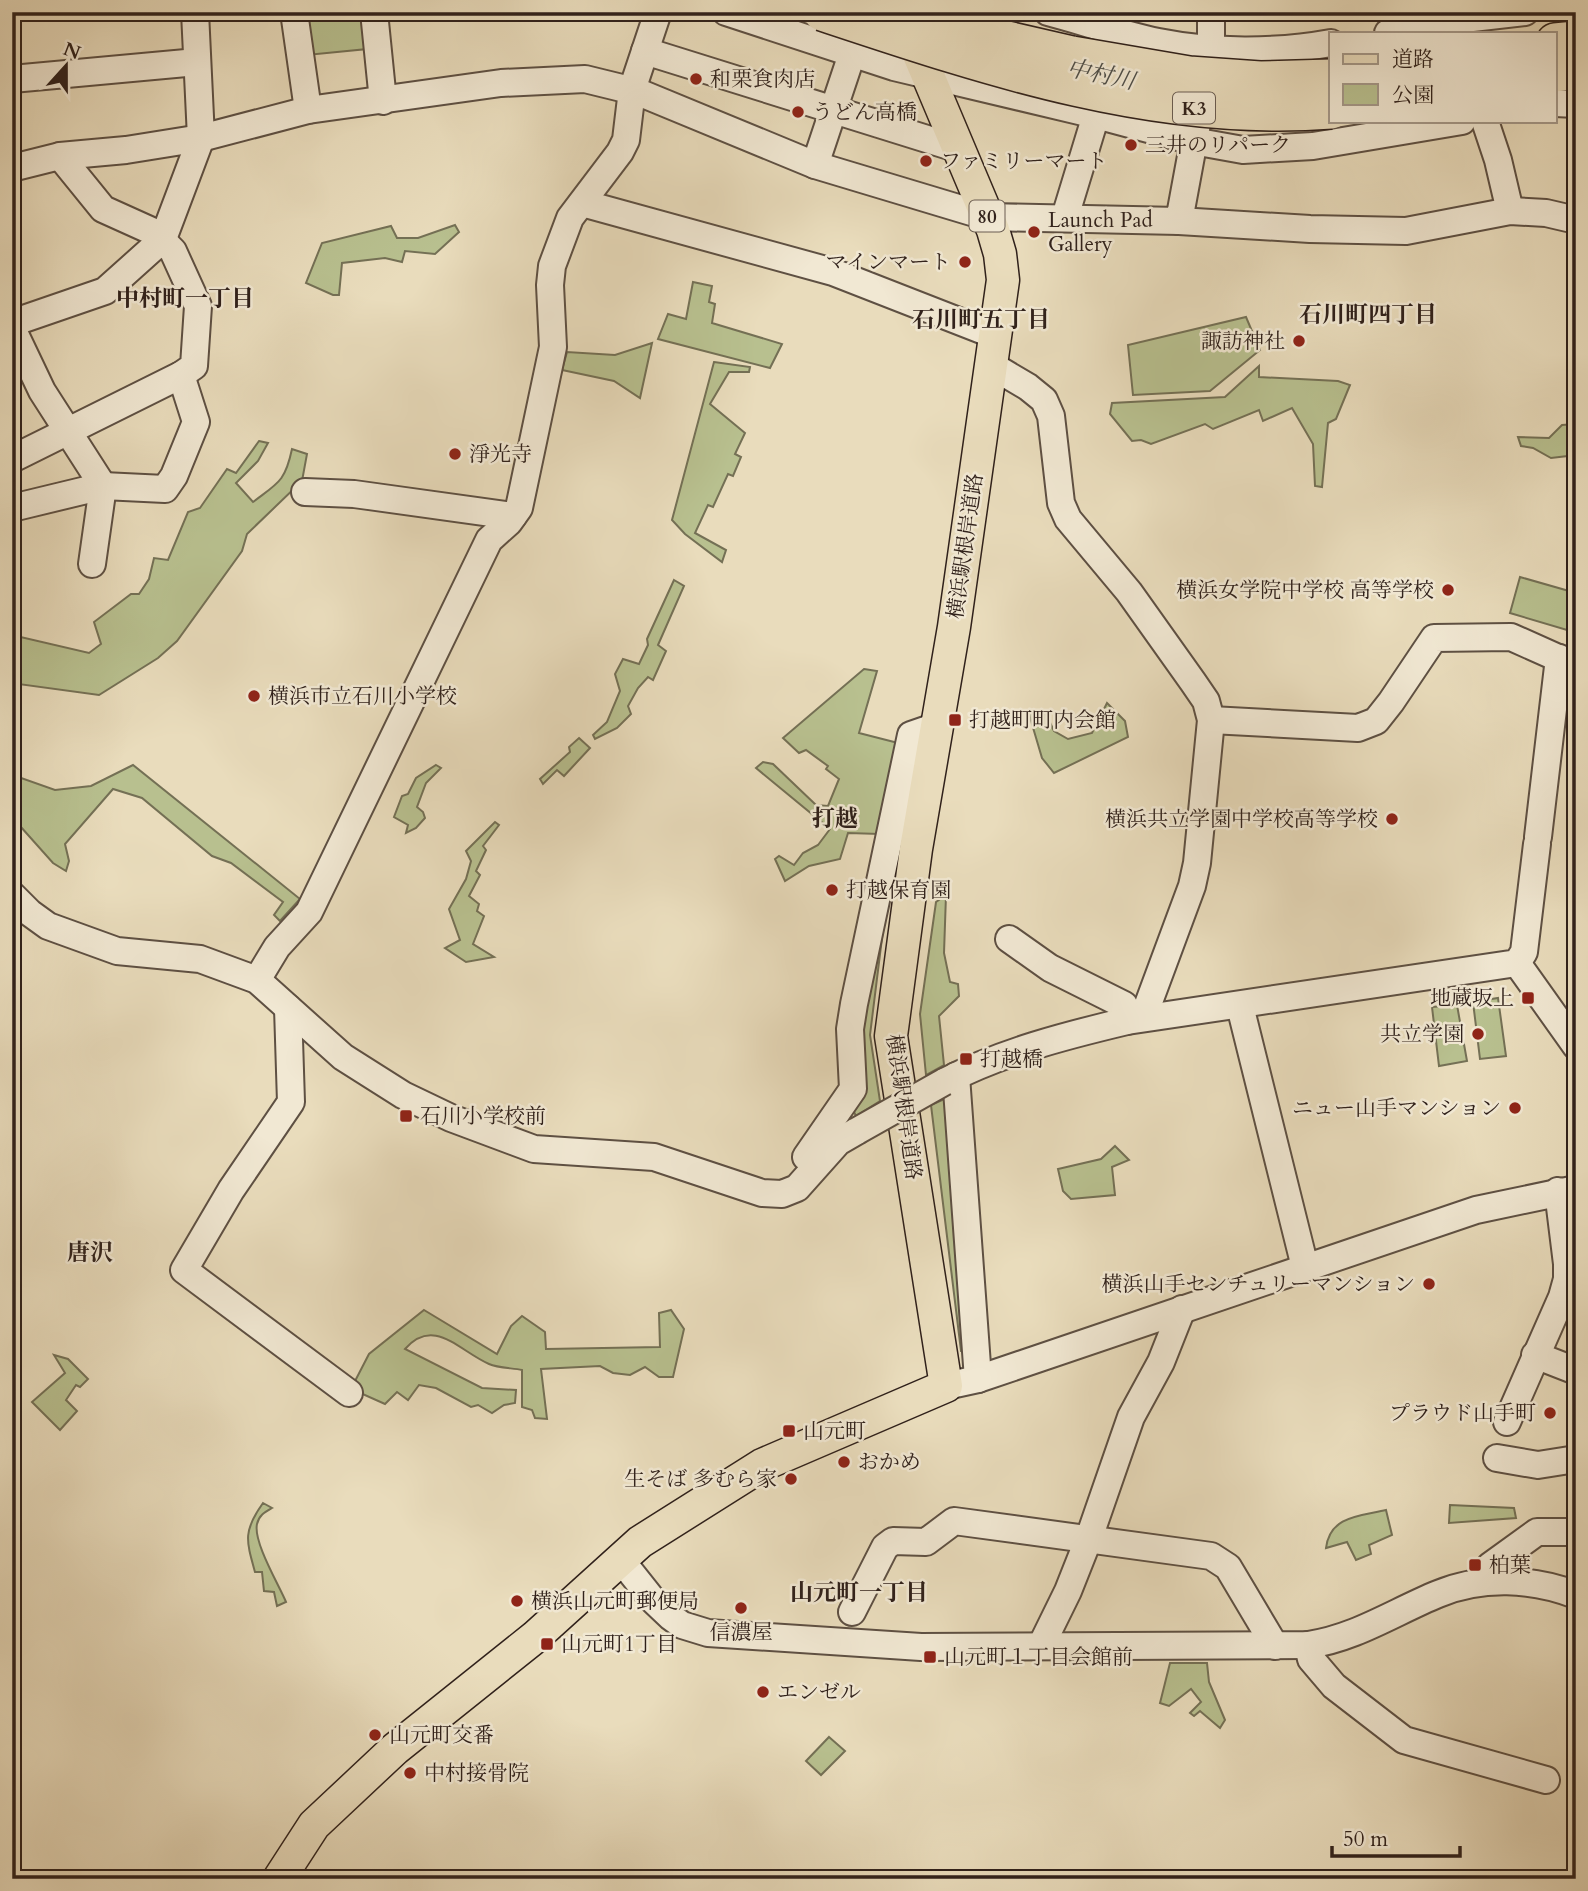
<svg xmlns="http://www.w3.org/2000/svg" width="1588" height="1891" font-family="Cardo,'Noto Serif JP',serif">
<rect width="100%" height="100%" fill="#e9dcbc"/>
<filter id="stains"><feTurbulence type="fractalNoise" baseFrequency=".00286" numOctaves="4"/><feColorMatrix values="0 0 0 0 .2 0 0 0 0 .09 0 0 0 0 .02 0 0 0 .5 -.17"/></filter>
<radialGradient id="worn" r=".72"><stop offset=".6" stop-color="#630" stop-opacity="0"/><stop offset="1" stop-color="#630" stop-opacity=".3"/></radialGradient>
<g fill="#b8c08f" stroke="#747055" stroke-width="2">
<path d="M301,12h65l1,37 -60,6z"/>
<path d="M455,225l4,7 -24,22 -30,-3 -3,11 -17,-4 -43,5 -3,32h-6l-27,-12 16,-40 69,-17 6,12h21z"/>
<path d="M693,282l19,4 -3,16 6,2 -3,19 70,21 -12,24 -112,-29 10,-25 18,5z"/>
<path d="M1246,317l14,33 -50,41 -77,4 -5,-50z"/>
<path d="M652,343l-12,55 -26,-17 -52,-11 5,-18 48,3z"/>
<path d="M714,362l36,5 -1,5h-20l-19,32 35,29 -10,21 6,3 -8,19 -5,-2 -15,33 -5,-2 -13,28 31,17 -4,12 -37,-28 -13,-14z"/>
<path d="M1259,366v11l79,4 12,4 -14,34 -8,4 -6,64 -7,-1 -2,-42 -21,-36 -29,13 -4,-11 -46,19 -8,-5 -54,20 -10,-4 -9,1 -22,-27 2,-11 113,-6z"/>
<path d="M1576,424v31l-25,3 -18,-10 -12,-2 -3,-9 31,1 13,-13z"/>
<path d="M259,441l9,2 -10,18 -22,22 17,19c25,-19 32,-20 39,-53l15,5 -5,27 -55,53 -5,17 -65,90 -19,17 -59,37 -80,-11 -7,29v-78l77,18 12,-9 -7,-22 37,-28h8l10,-15 5,-21 14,2 20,-48 12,-4 27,-39 9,4z"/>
<path d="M1520,577l56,16 -9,37 -57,-17z"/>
<path d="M674,580l10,6 -26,59 8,6 -13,29 -5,-3 -10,11 -10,18 3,8 -14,14 -22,11 -2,-4 14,-13 13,-31 -5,-17 8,-15 16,5 9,-19 -1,-6z"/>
<path d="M864,669l13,2 -18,62 43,11 -22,90 -32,-1 -8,26 -31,7 -24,15 -10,-22 4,-3 15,9 9,-12 15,-8 12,-16 -74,-61 7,-6 10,2 43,41 12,1 11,-27 -13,-10 2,-3 -22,-16 -7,3 -16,-15z"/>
<path d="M1107,703l18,18 3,16 -74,36 -12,-15 -13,-44h17l8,17 14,8 24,-6z"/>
<path d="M579,738l11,10 -26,28 -7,-6 -14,14 -3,-5 30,-27 -1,-5z"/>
<path d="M12,746l9,32 34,12 36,-4 42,-21 167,134 -20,22 -6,-6 9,-13 -52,-39 -19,-7 -70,-58 -29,-9 -48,55 4,17 -3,10 -13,-8 -41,-46z"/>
<path d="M436,765l5,3 -15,15 -9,24 6,5 2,6 -9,10 -10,5 2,-8 -14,-8 8,-21 6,-2 8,-16z"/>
<path d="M495,822l4,3 -16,21 3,4 -10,21 4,4 -11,21 10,8 -2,7 7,5 -11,28 21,13 -28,5 -21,-14 15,-8 -11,-31 17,-30 5,-18 -5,-10z"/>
<path d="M946,895l-2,58 6,29 8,2 1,12 -20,20 5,49 -18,10 -6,-61 16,-112z"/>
<path d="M884,922l-14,113 10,66 -24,15 -4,-8 4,-84z"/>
<path d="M1498,998l8,58 -26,3 -7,-57z"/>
<path d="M1457,1005l10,56 -28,5 -7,-59z"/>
<path d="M951,1096l18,254 -8,1 -30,-246z"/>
<path d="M1115,1146l14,14 -17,7 3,28 -44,4 -8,-8 -5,-22 43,-10z"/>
<path d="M424,1310l73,44 14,-28 11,-10 23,16 1,17 114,-2 -1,-34 12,-3 13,19 -11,48h-14l-14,-10 -15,8 -17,-2 -13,-7 -59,3 6,50 -12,-1 -3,-8 -10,-3v-37c-10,-2 -24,-2 -33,-6 -30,-13 -55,-48 -84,-15l77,39 34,2 -1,13 -11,2 -12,8 -14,-8 -7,2 -35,-19 -17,-3 -11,15 -11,-8 -12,12 -27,-12 -4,-9 15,-29z"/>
<path d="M54,1355l14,4 20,20 -8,8 -4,-2 -10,15 11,11 -17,19 -28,-28 33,-29z"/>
<path d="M263,1503l9,5c-7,4 -13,7 -15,16 -4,18 22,61 29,78l-9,4 -3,-14 -10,-1 -2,-19h-7c-9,-32 -12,-41 8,-69z"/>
<path d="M1450,1505l64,3 2,10 -67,5z"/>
<path d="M1386,1510l6,25 -23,10 2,9 -15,6 -9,-18 -21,6c4,-32 33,-32 60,-38z"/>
<path d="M1170,1663h37l2,19 16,38 -5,8 -20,-17 -6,5 -4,-3 11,-11 -10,-13 -22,17 -9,-3z"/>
<path d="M829,1737l16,14 -24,24 -15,-14z"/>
</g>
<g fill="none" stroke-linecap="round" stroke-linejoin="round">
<defs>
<g id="minor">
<path d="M294,12l14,98"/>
<path d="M374,12l9,89"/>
<path d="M726,12l168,55 202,48 97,26 50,9 70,-4 149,-25"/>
<path d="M1048,12c37,10 73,22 110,30 55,11 118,11 173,1"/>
<path d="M1388,33l58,-12 79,-9"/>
<path d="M645,51l314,98"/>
<path d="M12,79l185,-17"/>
<path d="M1555,103l21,1"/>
<path d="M1485,121l13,39 12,51"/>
<path d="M815,165l37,-111"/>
<path d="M12,168l48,-12 66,-6 75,-12 107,-28 193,-27 84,-4 53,13 177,73 173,52 191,4 32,-173v-31"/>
<path d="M582,203l251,69 164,64"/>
<path d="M1065,217l31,-102"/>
<path d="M1179,221l131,8 96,2 104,-20 36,2 30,7"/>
<path d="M12,323l93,-32 58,-52 38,-101 -6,-126"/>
<path d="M12,328l30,63 61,95 -11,78"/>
<path d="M991,365l37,22 16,13 7,16 10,87 7,16 61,73 64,90 13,19 5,19 -14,143 -5,23 -49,132"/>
<path d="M12,459l169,-84 13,-9 4,-60 -25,-55 -19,-19 -51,-23 -43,-53"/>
<path d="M305,492l49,2 159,22"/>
<path d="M12,508l91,-22 62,3 9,-13 22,-54 -15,-47"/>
<path d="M1211,720l147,8 18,-7 15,-19 43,-64 77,-1 65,29"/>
<path d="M1538,837l21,-179"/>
<path d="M12,895l18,18 18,13 69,25 83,8 57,21 86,77 60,38 48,23 83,31 120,8 108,36 20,1 15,-6 41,-46 19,-11"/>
<path d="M1009,939l41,29 74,37 3,16"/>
<path d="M1517,963l59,83"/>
<path d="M257,980l20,-33 32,-35 180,-372 20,-18 10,-14 34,-161 -3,-62 2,-19 18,-48 50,-66 6,-12 6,-50 26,-78"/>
<path d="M1240,1006l65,261"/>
<path d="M288,1008l3,94 -60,88 -47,80 165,123"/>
<path d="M956,1076l22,303"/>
<path d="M944,1082c58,-30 120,-46 183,-61l390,-58 7,-11 13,-108"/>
<path d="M806,1157l47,-68 -3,-60 4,-25 57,-269 26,-9"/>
<path d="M1535,1355l41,16"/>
<path d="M946,1386l32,-7 498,-169 100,-21"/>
<path d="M1507,1422l55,-125 5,-18v-15l-9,-73"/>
<path d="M1497,1458l41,7 38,-6"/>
<path d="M621,1560l31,39 19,18 11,8 26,8 213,14 387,-2c48,-7 86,-33 130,-51 44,-18 94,-16 138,1"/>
<path d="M1490,1581v-15l47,-34h39"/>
<path d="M852,1612l33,-65 8,-6 33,1 28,-21 257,35 17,11 47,79"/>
<path d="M1308,1645l3,14 23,27 70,54 142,40"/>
<path d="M1041,1646l27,-55 21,-53 42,-121 30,-55 21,-53"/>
</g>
<path id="major" d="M279,1879l35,-54 81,-76 140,-112 105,-95 122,-77 184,-79 -55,-350 25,-187 38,-222 49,-347 -3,-26 -7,-24 -86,-204"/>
<g id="highway">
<path d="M1555,42l21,-2"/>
<path d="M1555,73l21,-3"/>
</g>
</defs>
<use href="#minor" stroke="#5e5043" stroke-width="30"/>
<use href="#major" stroke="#30211b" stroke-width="35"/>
<use href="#highway" stroke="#30211b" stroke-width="40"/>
<use href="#minor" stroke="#f1e8d3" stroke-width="26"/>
<use href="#major" stroke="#e9dcbc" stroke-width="32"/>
<use href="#highway" stroke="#e9dcbc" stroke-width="37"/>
<defs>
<path id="minor-bridge" d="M857,1131l87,-49"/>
<g id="highway-bridge">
<path d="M822,12c163,54 334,112 509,98"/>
<path d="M900,12l59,17 113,26 117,20 71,5 71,-2"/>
</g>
</defs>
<use href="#minor-bridge" stroke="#5e5043" stroke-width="30" stroke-linecap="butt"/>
<use href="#highway-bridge" stroke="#30211b" stroke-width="40" stroke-linecap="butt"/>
<use href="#minor-bridge" stroke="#f1e8d3" stroke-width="26"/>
<use href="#highway-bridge" stroke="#e9dcbc" stroke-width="37"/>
</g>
<g fill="#8f2418" stroke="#f1e8d3" stroke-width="2.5">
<circle cx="696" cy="79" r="7"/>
<circle cx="798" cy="112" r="7"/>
<circle cx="1131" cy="145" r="7"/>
<circle cx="926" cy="161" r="7"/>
<circle cx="1034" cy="232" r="7"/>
<circle cx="965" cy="262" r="7"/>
<circle cx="1299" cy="341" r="7"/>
<circle cx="455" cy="454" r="7"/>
<circle cx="1448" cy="590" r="7"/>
<circle cx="254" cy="696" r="7"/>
<rect x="948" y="713" width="14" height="14" rx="3.5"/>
<circle cx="1392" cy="819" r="7"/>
<circle cx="832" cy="890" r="7"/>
<rect x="1521" y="991" width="14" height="14" rx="3.5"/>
<circle cx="1478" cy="1034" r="7"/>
<rect x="959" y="1052" width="14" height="14" rx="3.5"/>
<circle cx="1515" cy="1108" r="7"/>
<rect x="399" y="1109" width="14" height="14" rx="3.5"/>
<circle cx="1429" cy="1284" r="7"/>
<circle cx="1550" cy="1413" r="7"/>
<rect x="782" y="1424" width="14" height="14" rx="3.5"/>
<circle cx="844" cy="1462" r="7"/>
<circle cx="791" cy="1479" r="7"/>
<rect x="1468" y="1558" width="14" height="14" rx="3.5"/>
<circle cx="517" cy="1601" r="7"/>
<circle cx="741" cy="1608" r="7"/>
<rect x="540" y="1637" width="14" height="14" rx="3.5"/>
<rect x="923" y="1650" width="14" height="14" rx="3.5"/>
<circle cx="763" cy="1692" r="7"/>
<circle cx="375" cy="1735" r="7"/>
<circle cx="410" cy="1773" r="7"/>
</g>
<g text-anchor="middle" stroke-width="5" stroke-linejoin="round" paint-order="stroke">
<g fill="#f1e8d3" stroke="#6a5d52" stroke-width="2">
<rect x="1173" y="92.5" width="42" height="31" rx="5"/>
<rect x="969.5" y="200.5" width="35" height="31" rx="5"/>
</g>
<g font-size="19" font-weight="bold" fill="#30211b">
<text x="1194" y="115">K3</text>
<text x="987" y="223">80</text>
</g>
<g font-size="21" fill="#30211b" stroke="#f1e8d3" text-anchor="start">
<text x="710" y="86">和栗食肉店</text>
<text x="812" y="119">うどん高橋</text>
<text x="1145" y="152">三井のリパーク</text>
<text x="940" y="168">ファミリーマート</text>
<text x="1048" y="227">Launch Pad<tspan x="1048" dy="24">Gallery</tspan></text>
<text x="951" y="269" text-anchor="end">マインマート</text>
<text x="1285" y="348" text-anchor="end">諏訪神社</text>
<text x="469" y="461">淨光寺</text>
<text x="1434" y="597" text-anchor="end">横浜女学院中学校 高等学校</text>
<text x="268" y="703">横浜市立石川小学校</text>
<text x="969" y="727">打越町町内会館</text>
<text x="1378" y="826" text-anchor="end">横浜共立学園中学校高等学校</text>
<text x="846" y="897">打越保育園</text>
<text x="1514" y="1005" text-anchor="end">地蔵坂上</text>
<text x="1464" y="1041" text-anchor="end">共立学園</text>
<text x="980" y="1066">打越橋</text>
<text x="1501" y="1115" text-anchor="end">ニュー山手マンション</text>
<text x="420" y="1123">石川小学校前</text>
<text x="1415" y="1291" text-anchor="end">横浜山手センチュリーマンション</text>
<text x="1536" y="1420" text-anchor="end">プラウド山手町</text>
<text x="803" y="1438">山元町</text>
<text x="858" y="1469">おかめ</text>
<text x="777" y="1486" text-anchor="end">生そば 多むら家</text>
<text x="1489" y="1572">柏葉</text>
<text x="531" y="1608">横浜山元町郵便局</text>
<text x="741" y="1639" text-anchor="middle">信濃屋</text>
<text x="561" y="1651">山元町1丁目</text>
<text x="944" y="1664">山元町１丁目会館前</text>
<text x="777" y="1699">エンゼル</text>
<text x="389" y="1742">山元町交番</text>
<text x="424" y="1780">中村接骨院</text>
</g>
<g font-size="21" fill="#30211b" stroke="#f1e8d3">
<text transform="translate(965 546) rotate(-82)" y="7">横浜駅根岸道路</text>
<text transform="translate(904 1107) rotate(82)" y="7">横浜駅根岸道路</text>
</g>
<g font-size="23" font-style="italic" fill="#4f4f49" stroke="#f1e8d3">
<text transform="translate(1101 74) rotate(12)" y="8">中村川</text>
</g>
<g font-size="23" font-weight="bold" fill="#30211b" stroke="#f1e8d3">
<text x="185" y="306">中村町一丁目</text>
<text x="1368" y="322">石川町四丁目</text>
<text x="981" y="327">石川町五丁目</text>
<text x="835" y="826">打越</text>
<text x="90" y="1260">唐沢</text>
<text x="859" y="1600">山元町一丁目</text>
</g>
</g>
<rect width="1588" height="1891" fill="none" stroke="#e9dcbc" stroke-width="42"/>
<rect x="14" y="14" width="1560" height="1863" fill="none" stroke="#30211b" stroke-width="3.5"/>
<rect x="21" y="21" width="1546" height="1849" fill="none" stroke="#30211b" stroke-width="2"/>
<rect x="1329" y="32" width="228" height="91" fill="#f1e8d3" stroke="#a49889" stroke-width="2"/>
<rect x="1343" y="54" width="35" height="10" fill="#e9dcbc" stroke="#a49889" stroke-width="2"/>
<text x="1392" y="66" font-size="21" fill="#30211b">道路</text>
<rect x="1343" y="84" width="35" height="21" fill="#b8c08f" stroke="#a49889" stroke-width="2"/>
<text x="1392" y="102" font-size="21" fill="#30211b">公園</text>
<g transform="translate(66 66) rotate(21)" stroke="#f1e8d3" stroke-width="5" paint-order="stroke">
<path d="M0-5L12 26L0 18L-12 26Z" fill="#30211b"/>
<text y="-10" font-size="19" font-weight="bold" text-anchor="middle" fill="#30211b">N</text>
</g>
<path d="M1332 1846v10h128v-10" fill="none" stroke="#30211b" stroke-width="3.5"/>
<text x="1343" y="1846" font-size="21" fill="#30211b" stroke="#f1e8d3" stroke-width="5" paint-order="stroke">50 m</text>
<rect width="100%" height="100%" filter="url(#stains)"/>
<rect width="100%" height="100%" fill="url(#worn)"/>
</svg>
